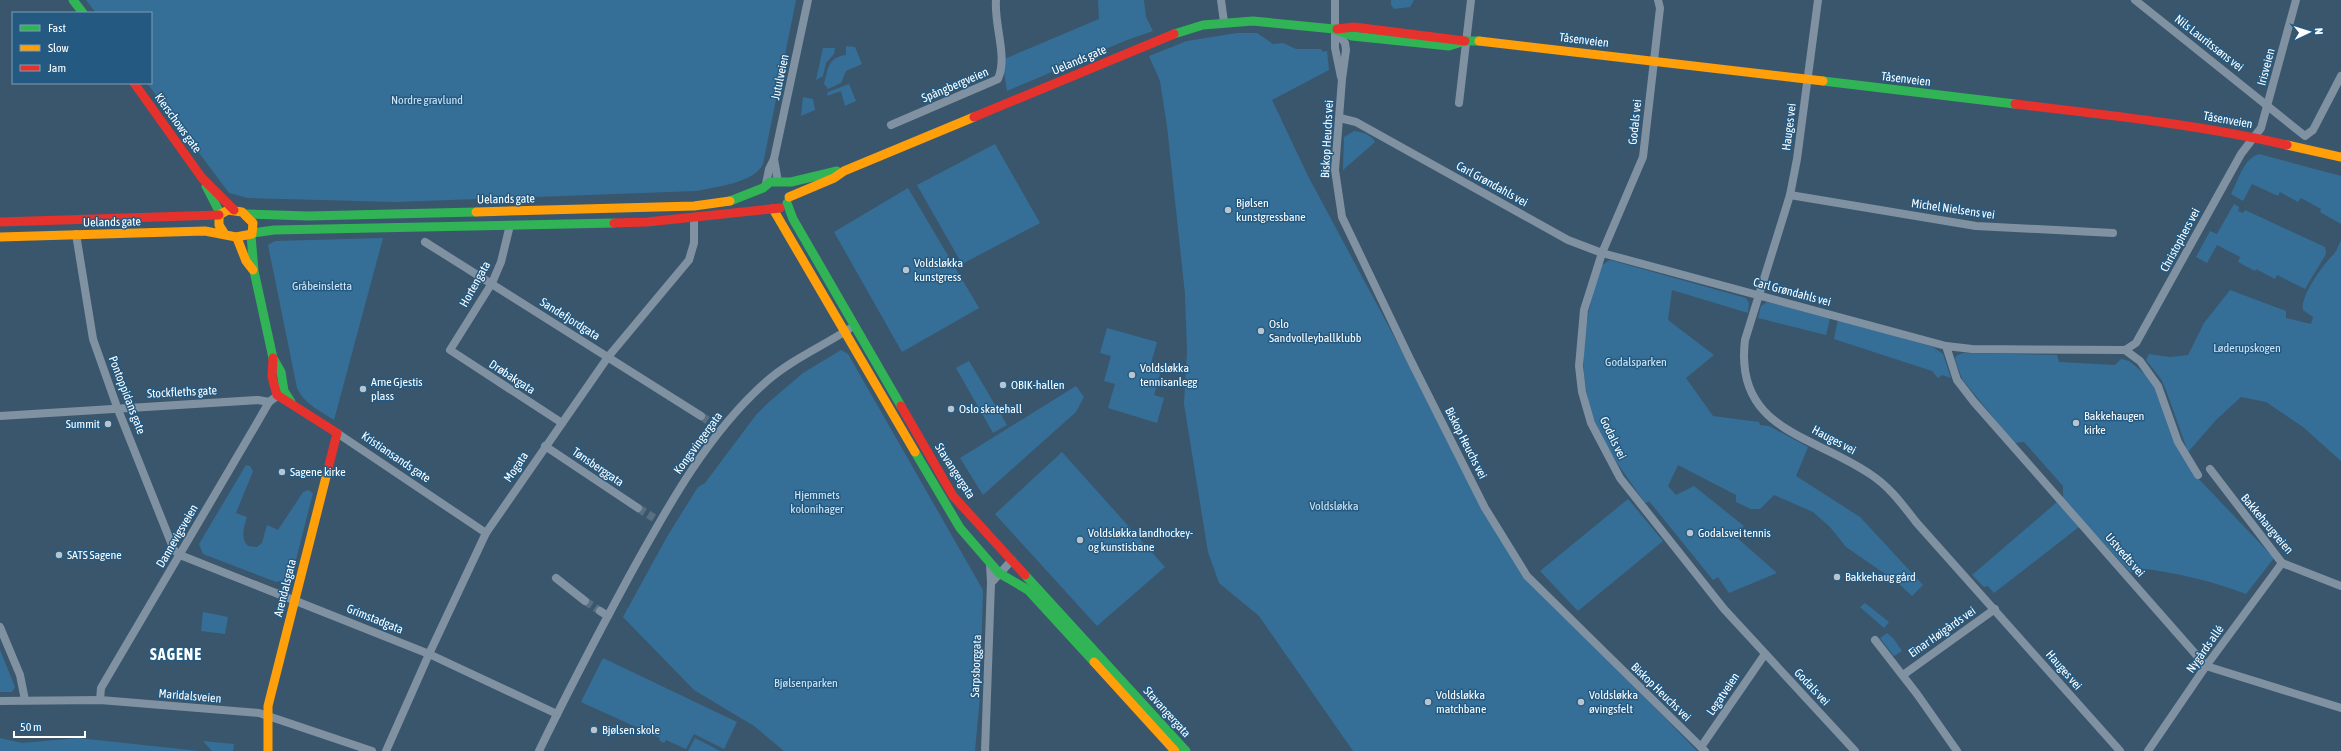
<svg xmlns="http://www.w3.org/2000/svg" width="2341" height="751" font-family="'Asap Condensed',sans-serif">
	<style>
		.green { fill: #356f97 }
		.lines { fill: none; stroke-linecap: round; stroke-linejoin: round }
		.street-tunnel { stroke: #586f82; stroke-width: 8; stroke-dasharray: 8 4; stroke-linecap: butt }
		.street { stroke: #8092a2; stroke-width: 8 }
		.fast { stroke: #30b455; stroke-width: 9 }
		.slow { stroke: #ff9f0a; stroke-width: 9 }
		.jam { stroke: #e5322d; stroke-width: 9 }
		.poi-dot { fill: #bac4cc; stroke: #245a82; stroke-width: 1.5 }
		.labels { text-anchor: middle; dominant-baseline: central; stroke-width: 3; stroke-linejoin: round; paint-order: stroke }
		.street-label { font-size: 12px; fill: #fff; stroke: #245a82 }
		.park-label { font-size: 12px; fill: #cfe6f6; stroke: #245a82 }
		.poi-label { font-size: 12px; fill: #fff; stroke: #245a82; text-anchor: start }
		.district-label { font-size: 16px; font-weight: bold; letter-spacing: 1px; fill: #fff; stroke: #245a82 }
	</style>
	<rect width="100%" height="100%" fill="#3a566c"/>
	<g class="green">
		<path d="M86,0H796L763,164C754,183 715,187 696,191L396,202L248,198L229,193L147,83H151V13H96Z"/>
		<path d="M1098,0H1144L1146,17L1153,31L1127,40L1007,91L1002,60L1099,19Z"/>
		<path d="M1391,0H1414L1410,7L1394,9L1391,5Z"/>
		<path d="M1237,33H1257L1273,44L1283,43L1296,49H1321L1323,52L1327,51L1329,70L1272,100L1308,176L1479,495L1528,576L1697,751H1353L1259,616L1219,583L1208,552L1184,404L1187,352L1185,294L1167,126L1160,81L1149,56L1187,41Z"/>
		<path d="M846,46L855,47L862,64L846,71L841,83L828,89L824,84C828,69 828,57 846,55Z"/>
		<path d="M823,48H835L834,54L826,63L823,76L816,80Z"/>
		<path d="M849,84L856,101L845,106L841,91L827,96L828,92Z"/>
		<path d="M803,97L813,99L815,110L801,116Z"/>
		<path d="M1354,131C1362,132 1372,135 1375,142L1343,170L1344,137Z"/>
		<path d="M995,144L1040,223L962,264L917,185Z"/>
		<path d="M2259,154L2341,176V224L2320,212L2321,209L2301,198L2298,202L2280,192L2278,196L2252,184L2243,201L2231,194C2238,181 2243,159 2259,154Z"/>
		<path d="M908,188L979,308L902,352L834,232Z"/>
		<path d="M2234,204L2239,207L2238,211L2243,213L2245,210L2325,247L2326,254L2305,289L2277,275L2275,279L2256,269L2255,271L2238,262L2240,257L2217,245L2207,263L2196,257L2210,231L2217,234Z"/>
		<path d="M383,238L334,420C321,411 304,404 297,388L268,245L275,241Z"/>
		<path d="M2341,240V461L2303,427L2266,402L2241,397L2217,419L2188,452L2166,390L2161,379L2146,360L2149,354L2170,357L2188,355L2204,323L2230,290L2286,311V318L2311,324L2313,317L2303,310C2300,296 2323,265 2332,256C2336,253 2339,244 2341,240Z"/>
		<path d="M1610,260L1746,298L1749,303L1748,313L1672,290L1668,320L1714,355L1686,378L1713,416L1759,422L1760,425L1769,426L1808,447L1796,476L1860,517L1923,585L1912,596L1897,582L1846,547L1830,527L1813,512L1774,495L1760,509H1751L1736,502V495L1678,465L1668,486L1676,495L1694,486L1744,526L1735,536L1777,573L1729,593L1718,577L1713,580L1649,501L1645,503C1628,478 1609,454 1597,426C1574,375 1584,315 1602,265Z"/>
		<path d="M1767,302L1830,318L1826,335L1758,318L1761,306Z"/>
		<path d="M1838,319L1933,347L1943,354L1951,378L1942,375L1938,378L1932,371L1834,339Z"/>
		<path d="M1107,328L1157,342L1150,367L1161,370L1154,395L1164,398L1157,423L1108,408L1115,384L1104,381L1111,356L1100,353Z"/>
		<path d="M841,350L848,354L983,590L980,696L975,751H784L754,726L694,690L623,617L668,535L698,487L705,483L756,415L769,402L803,373Z"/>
		<path d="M1963,353L2052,355H2057L2059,362L2115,365L2121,359L2129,361L2146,375L2159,392L2194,474L2274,558L2246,594C2211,581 2175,572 2137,568L2131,573L2063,499V486L2024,442L2014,443L1962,379L1955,359L1956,356Z"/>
		<path d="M969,361L1007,425L993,433L956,368Z"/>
		<path d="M1076,386L1084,397L1076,412L983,495L960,458Z"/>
		<path d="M1062,452L1165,567L1097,626L995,514Z"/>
		<path d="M246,465L250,466L253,471L236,513L247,517C244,526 240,539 248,546L257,547L262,543L267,525L278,530L303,492L308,490L313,493L292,575L285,580L276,582L203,554L199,544Z"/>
		<path d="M1628,499L1663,541L1578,611L1540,571Z"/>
		<path d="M2057,502L2079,527L1994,593L1988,586L1984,587L1972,575Z"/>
		<path d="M1865,603L1889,622L1884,628L1860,607Z"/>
		<path d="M203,612L228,617L225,634L201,631Z"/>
		<path d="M1887,633L1893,638L1902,651L1894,656L1880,638Z"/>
		<path d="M0,650L15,687L12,692H0Z"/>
		<path d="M603,658L737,722L724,749L694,734L686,749L666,740L664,743L659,740L660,738L581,702Z"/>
		<path d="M0,738L22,743L78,738L199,751H0Z"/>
		<path d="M695,738L720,751H688Z"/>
		<path d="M203,741L234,744L233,751H212Z"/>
	</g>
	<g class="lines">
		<g class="street-tunnel">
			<path d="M701,416L716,426"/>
			<path d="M638,508L654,518"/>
			<path d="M585,601L600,611"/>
		</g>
		<g class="street">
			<path d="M1221,0L1224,22"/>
			<path d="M1335,0V48L1341,77"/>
			<path d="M1658,0L1660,8L1643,157L1602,253L1584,310L1579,366L1582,392L1591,423L1620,478L1724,609L1855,751"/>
			<path d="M1818,0L1797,159L1790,195L1745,340C1734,430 1813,435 1870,474C1890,487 1902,504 1916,522L2120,751"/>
			<path d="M2135,0L2305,136L2313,130L2341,76"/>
			<path d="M1335,30L1345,43L1346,50L1342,79L1335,170L1342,217L1410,359L1485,508L1527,576L1705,751"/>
			<path d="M1459,103L1471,0"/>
			<path d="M1340,118L1356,122L1568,240L1602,253L1946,346L1972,349L2125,350L2140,361L2158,386L2178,442L2198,475"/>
			<path d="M891,125L998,79C1008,56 994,26 996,0"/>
			<path d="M774,159L778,182"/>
			<path d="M766,184L769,169L774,159L808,0"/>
			<path d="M1790,195L1976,226L2113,233"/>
			<path d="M510,225L501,262L492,283L450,350L562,423"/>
			<path d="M76,234L93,339L117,407L174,550L180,555L429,654L557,714"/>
			<path d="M425,242L701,416"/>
			<path d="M1946,346L1957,380L1974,402L2206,666L2341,708"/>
			<path d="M2125,350L2136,343L2241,154L2261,128L2296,0"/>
			<path d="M0,416L258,400L269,402"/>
			<path d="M337,433L486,533"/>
			<path d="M545,446L638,508"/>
			<path d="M2210,469L2282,563L2341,586"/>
			<path d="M990,563L991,583L1012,560"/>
			<path d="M556,578L585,601"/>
			<path d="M600,611L608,616"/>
			<path d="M0,627L20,675L25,700"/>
			<path d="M1875,640L1917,694L1957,751"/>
			<path d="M1903,675L1995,609"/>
			<path d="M100,700L101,688L257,423L269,402L281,393"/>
			<path d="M0,701L100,700L259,713L372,751"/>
			<path d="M1701,747L1765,654"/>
			<path d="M386,751L429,654L486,533L608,357L689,260L694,243V219"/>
			<path d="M539,751C568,691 599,632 631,573C668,506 708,433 767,381C791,360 821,347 849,329"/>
			<path d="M985,751L991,583"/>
			<path d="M2148,751L2206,666L2282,563"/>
		</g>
		<g class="fast">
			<path d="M73,0L83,13"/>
			<path d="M1174,34L1203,25L1253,21L1334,29L1352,36L1449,46L1465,41H1479"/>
			<path d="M1823,81L2015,104"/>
			<path d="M206,186L220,213"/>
			<path d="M730,201L763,188L770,182H791L837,171"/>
			<path d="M787,203L793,219L901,406"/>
			<path d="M246,214L308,216L476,212"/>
			<path d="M253,233L274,230L614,223"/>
			<path d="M251,235L254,271L273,358L281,372L284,391L291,402"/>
			<path d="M915,452L960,528L999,573L1028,590L1094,662"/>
			<path d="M1025,575L1186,751"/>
		</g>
		<g class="slow">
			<path d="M1479,41L1823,81"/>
			<path d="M2287,145L2341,157"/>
			<path d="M789,197L834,178L844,171L974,117"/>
			<path d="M773,209L915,452"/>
			<path d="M476,212L694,206L730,201"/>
			<path d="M0,237L205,231L236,237L252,234L253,223L242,212L228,210L219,215V225L224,233"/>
			<path d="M237,238L246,261L253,270"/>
			<path d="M1094,662L1175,751"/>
			<path d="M268,751V706L327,473"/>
		</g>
		<g class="jam">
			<path d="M1337,29L1354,27L1465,41"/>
			<path d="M134,83L202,178L234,210"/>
			<path d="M2015,104C2106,115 2197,124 2287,145"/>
			<path d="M974,117L1174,34"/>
			<path d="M0,222L219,215"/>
			<path d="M614,223L647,222L780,208"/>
			<path d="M273,358L272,377L277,395L337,433L327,473"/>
			<path d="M901,406L953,496L1025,575"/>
		</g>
	</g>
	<g class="poi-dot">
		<circle cx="1228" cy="210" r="4"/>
		<circle cx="906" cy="270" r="4"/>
		<circle cx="1261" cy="331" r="4"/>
		<circle cx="1132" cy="375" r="4"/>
		<circle cx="1003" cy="385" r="4"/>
		<circle cx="363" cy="389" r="4"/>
		<circle cx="951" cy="409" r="4"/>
		<circle cx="2076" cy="423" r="4"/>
		<circle cx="108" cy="424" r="4"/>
		<circle cx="282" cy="472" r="4"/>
		<circle cx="1690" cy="533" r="4"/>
		<circle cx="1080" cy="540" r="4"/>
		<circle cx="59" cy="555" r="4"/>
		<circle cx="1837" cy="577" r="4"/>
		<circle cx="1428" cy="702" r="4"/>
		<circle cx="1581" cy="702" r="4"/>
		<circle cx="594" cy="730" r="4"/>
	</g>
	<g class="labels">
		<g class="street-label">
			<text transform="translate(1584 40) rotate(7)">Tåsenveien</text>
			<text transform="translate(2209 43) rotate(38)">Nils Lauritssøns vei</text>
			<text transform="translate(1079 60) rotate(-23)">Uelands gate</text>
			<text transform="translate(2266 67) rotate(-75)">Irisveien</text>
			<text transform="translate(780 77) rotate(-78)">Jutulveien</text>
			<text transform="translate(1906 79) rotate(7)">Tåsenveien</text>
			<text transform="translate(955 85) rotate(-23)">Spångbergveien</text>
			<text transform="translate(2228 120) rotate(10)">Tåsenveien</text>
			<text transform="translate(1635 122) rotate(-84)">Godals vei</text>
			<text transform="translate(178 123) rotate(54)">Kierschows gate</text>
			<text transform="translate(1789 127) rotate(-83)">Hauges vei</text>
			<text transform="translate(1327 139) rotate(-87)">Biskop Heuchs vei</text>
			<text transform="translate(1492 184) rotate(29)">Carl Grøndahls vei</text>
			<text transform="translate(506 199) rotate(-1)">Uelands gate</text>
			<text transform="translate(1953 209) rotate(8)">Michel Nielsens vei</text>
			<text transform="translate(112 222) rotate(-1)">Uelands gate</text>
			<text transform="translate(2180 240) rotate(-62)">Christophers vei</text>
			<text transform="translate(475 284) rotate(-61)">Hortengata</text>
			<text transform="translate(1792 292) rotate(15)">Carl Grøndahls vei</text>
			<text transform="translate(570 319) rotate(32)">Sandefjordgata</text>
			<text transform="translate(512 377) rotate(33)">Drøbakgata</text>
			<text transform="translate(182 392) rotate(-3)">Stockfleths gate</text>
			<text transform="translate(127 395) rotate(69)">Pontoppidans gate</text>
			<text transform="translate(1613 438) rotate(64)">Godals vei</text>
			<text transform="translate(1834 440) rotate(28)">Hauges vei</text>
			<text transform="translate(698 443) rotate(-54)">Kongsvingergata</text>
			<text transform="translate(1466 443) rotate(63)">Biskop Heuchs vei</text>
			<text transform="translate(396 457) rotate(34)">Kristiansands gate</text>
			<text transform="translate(516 467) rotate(-56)">Mogata</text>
			<text transform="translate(598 467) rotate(34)">Tønsberggata</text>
			<text transform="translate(955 471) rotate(57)">Stavangergata</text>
			<text transform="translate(2267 524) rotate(50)">Bakkehaugveien</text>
			<text transform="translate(177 536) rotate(-60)">Dannevigsveien</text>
			<text transform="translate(2125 555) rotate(49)">Ustvedts vei</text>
			<text transform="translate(285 588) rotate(-76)">Arendalsgata</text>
			<text transform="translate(375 619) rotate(22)">Grimstadgata</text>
			<text transform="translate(1942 632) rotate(-35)">Einar Høigårds vei</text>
			<text transform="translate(2205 649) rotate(-55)">Nygårds allé</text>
			<text transform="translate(976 666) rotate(-88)">Sarpsborggata</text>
			<text transform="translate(2064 670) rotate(49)">Hauges vei</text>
			<text transform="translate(1812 687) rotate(47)">Godals vei</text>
			<text transform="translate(1661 692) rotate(44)">Biskop Heuchs vei</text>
			<text transform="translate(1723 694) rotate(-56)">Legatveien</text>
			<text transform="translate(190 696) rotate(5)">Maridalsveien</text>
			<text transform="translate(1167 712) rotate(48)">Stavangergata</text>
		</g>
		<g class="park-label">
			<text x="427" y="100">Nordre gravlund</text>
			<text x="322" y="286">Gråbeinsletta</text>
			<text x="2247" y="348">Løderupskogen</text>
			<text x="1636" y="362">Godalsparken</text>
			<text x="817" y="495">Hjemmets<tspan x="817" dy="14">kolonihager</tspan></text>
			<text x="1334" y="506">Voldsløkka</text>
			<text x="806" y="683">Bjølsenparken</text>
		</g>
		<g class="poi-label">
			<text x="1236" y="203">Bjølsen<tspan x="1236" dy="14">kunstgressbane</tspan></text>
			<text x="914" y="263">Voldsløkka<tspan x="914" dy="14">kunstgress</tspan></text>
			<text x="1269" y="324">Oslo<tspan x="1269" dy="14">Sandvolleyballklubb</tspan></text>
			<text x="1140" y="368">Voldsløkka<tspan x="1140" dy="14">tennisanlegg</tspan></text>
			<text x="371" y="382">Arne Gjestis<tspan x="371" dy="14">plass</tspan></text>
			<text x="1011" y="385">OBIK-hallen</text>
			<text x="959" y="409">Oslo skatehall</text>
			<text x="2084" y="416">Bakkehaugen<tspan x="2084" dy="14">kirke</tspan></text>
			<text x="100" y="424" text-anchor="end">Summit</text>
			<text x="290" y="472">Sagene kirke</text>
			<text x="1088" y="533">Voldsløkka landhockey-<tspan x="1088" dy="14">og kunstisbane</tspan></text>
			<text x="1698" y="533">Godalsvei tennis</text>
			<text x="67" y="555">SATS Sagene</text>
			<text x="1845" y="577">Bakkehaug gård</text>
			<text x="1436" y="695">Voldsløkka<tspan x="1436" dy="14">matchbane</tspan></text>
			<text x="1589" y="695">Voldsløkka<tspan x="1589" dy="14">øvingsfelt</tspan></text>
			<text x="602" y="730">Bjølsen skole</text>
		</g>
		<g class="district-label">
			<text x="176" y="654">SAGENE</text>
		</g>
	</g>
	<rect x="12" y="12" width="140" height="72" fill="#245a82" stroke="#7c9cb4"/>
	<rect x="20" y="25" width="20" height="6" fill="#30b455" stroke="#7c9cb4"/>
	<text x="48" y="32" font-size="12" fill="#ffffff">Fast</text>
	<rect x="20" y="45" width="20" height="6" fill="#ff9f0a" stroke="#7c9cb4"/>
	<text x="48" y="52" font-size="12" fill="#ffffff">Slow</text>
	<rect x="20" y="65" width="20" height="6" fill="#e5322d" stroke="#7c9cb4"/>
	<text x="48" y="72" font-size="12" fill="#ffffff">Jam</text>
	<g transform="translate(2309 32) rotate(86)" stroke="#245a82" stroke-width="3" paint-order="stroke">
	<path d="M0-3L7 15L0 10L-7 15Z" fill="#ffffff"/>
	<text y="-6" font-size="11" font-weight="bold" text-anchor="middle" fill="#ffffff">N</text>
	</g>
	<path d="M14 731v6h71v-6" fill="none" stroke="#ffffff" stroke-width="2"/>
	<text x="20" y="731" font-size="12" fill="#ffffff" stroke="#245a82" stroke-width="3" paint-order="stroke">50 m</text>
</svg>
